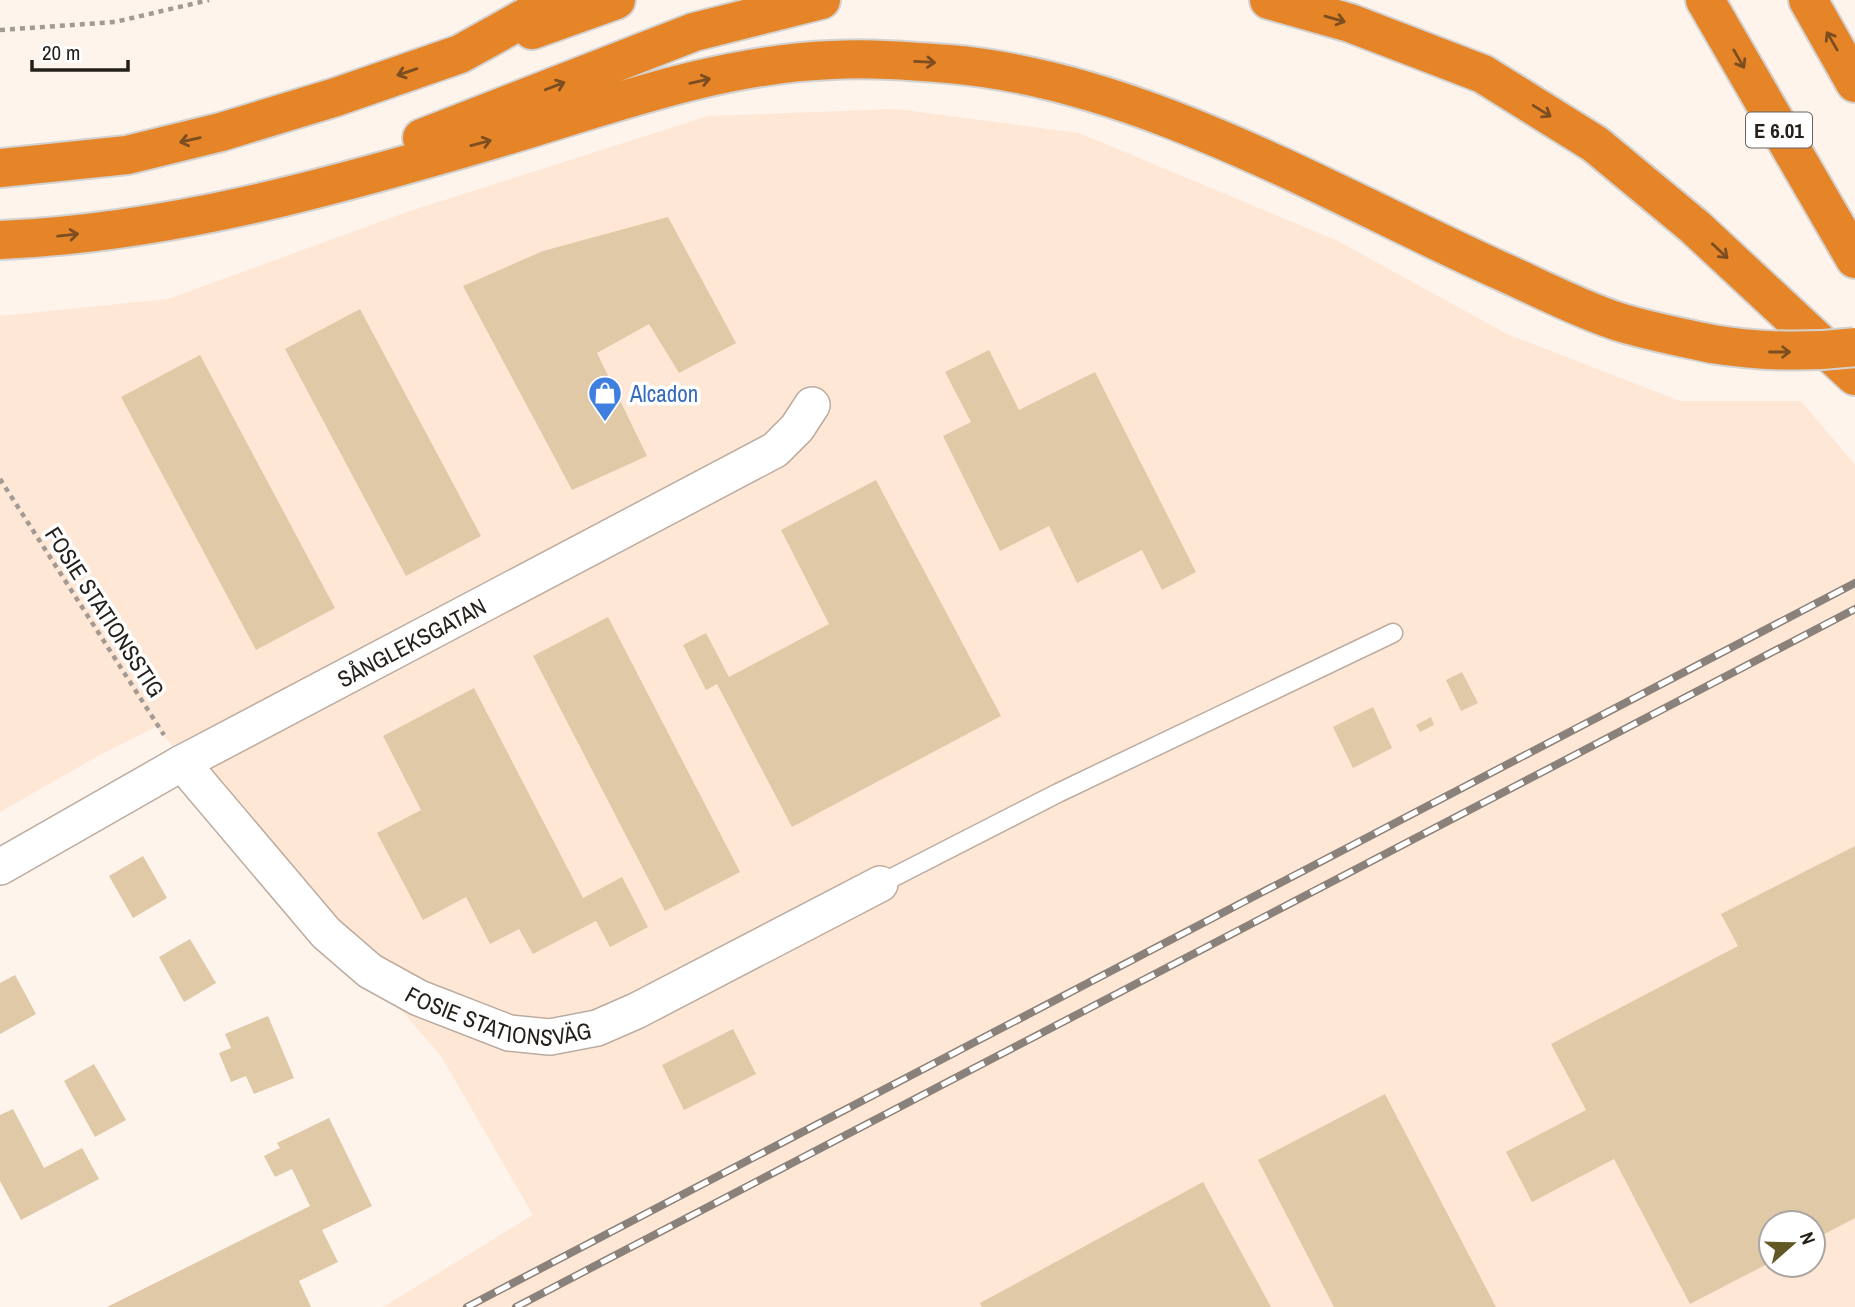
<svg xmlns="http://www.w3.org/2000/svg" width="1855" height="1307" font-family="'Archivo Narrow',sans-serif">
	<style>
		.built { fill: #ffe7d5; fill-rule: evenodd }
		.building { fill: #dfc9a6 }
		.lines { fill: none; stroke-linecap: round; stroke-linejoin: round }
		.lane-casing { stroke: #bcaca0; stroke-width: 21 }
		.street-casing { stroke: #bcaca0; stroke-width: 38 }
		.highway-casing { stroke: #d3d2d1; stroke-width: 42 }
		.path { stroke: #a29a93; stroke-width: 4.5; stroke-dasharray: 5 5; stroke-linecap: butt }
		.lane { stroke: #fff; stroke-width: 18 }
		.street { stroke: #fff; stroke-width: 35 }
		.highway { stroke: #e58528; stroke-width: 38 }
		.rail-casing { stroke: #89817a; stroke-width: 8 }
		.rail { stroke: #fff; stroke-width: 5; stroke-dasharray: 16; stroke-linecap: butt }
		.highway-bridge-casing { stroke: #d3d2d1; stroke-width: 42; stroke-linecap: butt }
		.highway-bridge { stroke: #e58528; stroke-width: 38 }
		.oneway { stroke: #7b4d20 }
		.labels { text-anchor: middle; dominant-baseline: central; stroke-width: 7; stroke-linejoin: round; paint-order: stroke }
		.shield { fill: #fff; stroke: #66625f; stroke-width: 2 }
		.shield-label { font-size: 21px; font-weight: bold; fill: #251f1a }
		.shop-label { font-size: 23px; fill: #366cbe; stroke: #fff; text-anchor: start }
		.street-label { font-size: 23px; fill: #251f1a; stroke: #fff }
	</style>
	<rect width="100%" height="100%" fill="#fef4ec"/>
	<path class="built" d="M896,109L1079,133L1338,241L1507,334L1680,401H1801L1855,465V1307H383L533,1215L441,1056L156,727L98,756L0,812V316L168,299L407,212L708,116ZM1771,1223H1813V1265H1771Z"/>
	<g class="building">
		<path d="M668,217L736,343L679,373L649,324L597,353L647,456L572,490L463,286L543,251Z"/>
		<path d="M360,309L481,536L406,576L285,349Z"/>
		<path d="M989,350L1019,410L1095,372L1196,572L1162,590L1142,550L1077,583L1049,526L1000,551L943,436L971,422L945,372Z"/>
		<path d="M200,355L335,608L256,650L121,397Z"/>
		<path d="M876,480L1001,716L792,827L717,684L706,690L683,645L706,633L729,677L829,624L781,530Z"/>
		<path d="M608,617L740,872L665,911L533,656Z"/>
		<path d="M1462,672L1478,703L1461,711L1446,680Z"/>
		<path d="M474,688L583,898L622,877L648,927L610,947L596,921L533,954L519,929L490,944L466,897L423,920L377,833L421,810L383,736Z"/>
		<path d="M1373,707L1392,748L1353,768L1333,727Z"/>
		<path d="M1431,717L1434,725L1420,732L1416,725Z"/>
		<path d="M1855,846V1218L1813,1240V1223H1771V1262L1690,1304L1614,1159L1532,1202L1506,1152L1586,1110L1551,1044L1738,946L1721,914Z"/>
		<path d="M143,856L167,898L133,918L109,876Z"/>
		<path d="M190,939L216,983L184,1002L159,957Z"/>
		<path d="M15,975L36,1014L0,1034V983Z"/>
		<path d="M268,1016L294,1078L254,1094L246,1076L231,1082L219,1053L231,1048L225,1034Z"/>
		<path d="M733,1029L756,1074L684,1110L662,1065Z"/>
		<path d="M94,1064L126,1120L95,1137L64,1081Z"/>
		<path d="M1385,1094L1496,1307H1334L1258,1160Z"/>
		<path d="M13,1109L44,1168L82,1148L99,1179L21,1220L0,1181V1115Z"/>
		<path d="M329,1118L372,1206L322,1230L338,1262L299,1281L311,1307H107L310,1206L292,1169L275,1177L264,1156L280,1148L277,1143Z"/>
		<path d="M1203,1182L1271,1307H982L980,1303Z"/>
	</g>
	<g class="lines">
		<g class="lane-casing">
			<path id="lane" d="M880,884L1058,793L1393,633"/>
		</g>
		<g class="street-casing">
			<g id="street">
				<path id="s1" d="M182,763L326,933L370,971L419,998L509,1033L550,1037L597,1028L636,1011L880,884"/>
				<path id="s2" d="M0,867L182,763L775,450L797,428L812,405"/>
			</g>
		</g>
		<g class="highway-casing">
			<g id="highway">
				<path d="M1269,0L1350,23L1483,74L1595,144L1695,227L1855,376"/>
				<path d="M1705,0L1855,259"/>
				<path d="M1808,0L1855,83"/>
				<path d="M532,30L616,0"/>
				<path d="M422,138L694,32L821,0"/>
				<path d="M0,168L127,155L221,132L336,97L460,54L557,0"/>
				<path d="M0,240C168,233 332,187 492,140C602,108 716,64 832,60C870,58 910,61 949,64C1140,80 1328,193 1501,271C1539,288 1577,308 1616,321C1647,331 1680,337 1712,344"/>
			</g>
		</g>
		<g class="path">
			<path d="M0,30L115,22L209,0"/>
			<path d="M0,479L164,735"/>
		</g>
		<use href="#lane" class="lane"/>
		<use href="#street" class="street"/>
		<use href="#highway" class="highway"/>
		<g class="rail-casing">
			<g id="rail">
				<path d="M467,1307L1855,583"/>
				<path d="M516,1307L1855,609"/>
			</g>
		</g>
		<use href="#rail" class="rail"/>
		<g class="highway-bridge-casing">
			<path id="highway-bridge" d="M1712,344C1762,352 1805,353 1855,347"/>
		</g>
		<use href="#highway-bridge" class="highway-bridge"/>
	</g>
	<defs><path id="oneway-shaft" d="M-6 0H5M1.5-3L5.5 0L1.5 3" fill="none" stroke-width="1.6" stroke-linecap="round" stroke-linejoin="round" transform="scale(1.75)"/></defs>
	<g class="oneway">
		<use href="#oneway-shaft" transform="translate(1335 19) rotate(16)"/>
		<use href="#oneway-shaft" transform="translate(1832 41) rotate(-120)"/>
		<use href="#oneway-shaft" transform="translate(1739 59) rotate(60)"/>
		<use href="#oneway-shaft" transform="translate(925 62) rotate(3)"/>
		<use href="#oneway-shaft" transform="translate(407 72) rotate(161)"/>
		<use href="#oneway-shaft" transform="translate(700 81) rotate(-13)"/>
		<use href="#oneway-shaft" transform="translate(555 86) rotate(-21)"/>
		<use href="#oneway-shaft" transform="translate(1542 111) rotate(32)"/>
		<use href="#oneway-shaft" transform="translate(190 140) rotate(167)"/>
		<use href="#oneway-shaft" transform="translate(481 143) rotate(-15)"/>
		<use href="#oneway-shaft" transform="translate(68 235) rotate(-6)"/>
		<use href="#oneway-shaft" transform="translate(1720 251) rotate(43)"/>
		<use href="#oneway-shaft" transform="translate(1780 352)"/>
	</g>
	<defs>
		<g id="shop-pin" transform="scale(1.75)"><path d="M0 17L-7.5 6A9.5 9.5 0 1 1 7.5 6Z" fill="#3f7fe0" stroke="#fff"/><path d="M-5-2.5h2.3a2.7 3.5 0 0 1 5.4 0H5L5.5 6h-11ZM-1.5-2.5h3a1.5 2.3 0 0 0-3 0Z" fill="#fff"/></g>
	</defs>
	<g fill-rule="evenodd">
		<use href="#shop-pin" x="605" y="393"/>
	</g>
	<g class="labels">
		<rect class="shield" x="1746" y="112.5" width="66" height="35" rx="5"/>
		<g class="shield-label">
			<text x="1779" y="130">E 6.01</text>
		</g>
		<g class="shop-label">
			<text x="630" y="393">Alcadon</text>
		</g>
		<g class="street-label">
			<text transform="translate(105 612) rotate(57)">FOSIE STATIONSSTIG</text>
			<text stroke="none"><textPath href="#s2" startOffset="469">SÅNGLEKSGATAN</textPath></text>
			<text stroke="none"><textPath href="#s1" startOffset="420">FOSIE STATIONSVÄG</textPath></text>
		</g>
	</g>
	<g transform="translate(1792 1244) rotate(70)"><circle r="33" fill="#ffffff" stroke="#a8a5a3" stroke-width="2"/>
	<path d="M0-5L12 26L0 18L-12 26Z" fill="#615825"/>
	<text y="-10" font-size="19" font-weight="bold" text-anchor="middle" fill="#251f1a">N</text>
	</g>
	<path d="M32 60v10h96v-10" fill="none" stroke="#251f1a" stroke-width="3.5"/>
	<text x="42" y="60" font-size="21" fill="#251f1a" stroke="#ffffff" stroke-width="5" paint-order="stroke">20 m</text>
</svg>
